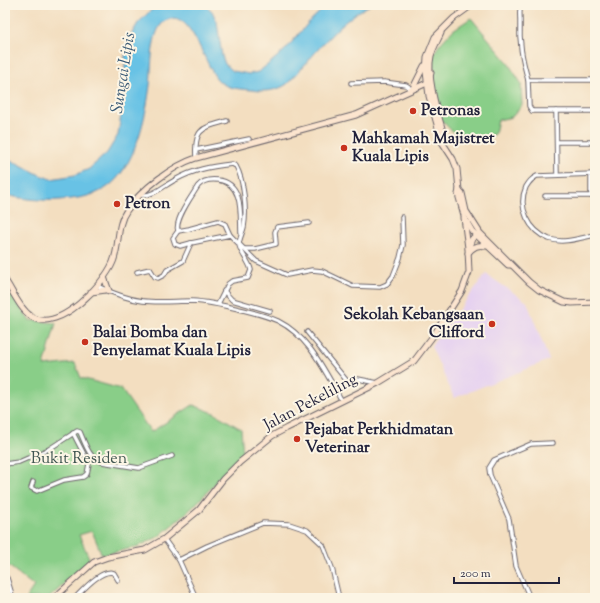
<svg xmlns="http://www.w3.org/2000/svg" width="600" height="603" font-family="'Sorts Mill Goudy',serif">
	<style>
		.built { fill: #e6d2f0 }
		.green { fill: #89ce88; stroke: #567862 }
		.water { fill: #68c2e5; stroke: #457290 }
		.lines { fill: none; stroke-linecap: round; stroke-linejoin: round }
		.street-casing { stroke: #6b646a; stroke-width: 5.5 }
		.secondary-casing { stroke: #6b646a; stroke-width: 7 }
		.street { stroke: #fff; stroke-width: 3.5 }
		.secondary { stroke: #fce5cf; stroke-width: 5 }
		.poi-dot { fill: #c8321e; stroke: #fcf5e5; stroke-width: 1.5 }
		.labels { text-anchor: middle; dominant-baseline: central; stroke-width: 4; stroke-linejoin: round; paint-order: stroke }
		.poi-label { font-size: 16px; font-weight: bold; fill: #22223b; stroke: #fcf5e5; text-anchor: start }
		.street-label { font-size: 16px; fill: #22223b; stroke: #fcf5e5 }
		.park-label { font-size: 16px; fill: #415652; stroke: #fcf5e5 }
		.water-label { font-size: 17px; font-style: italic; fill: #3a5a76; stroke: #fcf5e5 }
	</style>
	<rect width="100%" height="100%" fill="#fcf5e5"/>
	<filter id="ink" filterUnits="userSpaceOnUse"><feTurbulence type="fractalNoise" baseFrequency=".025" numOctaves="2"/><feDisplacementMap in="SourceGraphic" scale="8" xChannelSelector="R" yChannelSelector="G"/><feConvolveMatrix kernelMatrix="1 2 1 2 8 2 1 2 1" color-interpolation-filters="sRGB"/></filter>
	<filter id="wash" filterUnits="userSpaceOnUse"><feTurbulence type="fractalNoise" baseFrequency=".012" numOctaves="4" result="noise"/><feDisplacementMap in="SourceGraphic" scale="16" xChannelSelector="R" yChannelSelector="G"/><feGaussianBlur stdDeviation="0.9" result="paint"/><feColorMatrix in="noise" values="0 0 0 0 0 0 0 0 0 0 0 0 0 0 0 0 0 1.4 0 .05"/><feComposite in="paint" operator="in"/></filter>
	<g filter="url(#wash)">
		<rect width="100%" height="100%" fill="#f3dec0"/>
		<path class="built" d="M486,274L527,302L549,360L454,398L431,346Z"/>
		<g class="green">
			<path d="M471,18L506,60L521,83L522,105L512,117L498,120L495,133L482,142L459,138L441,120L432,80V56L440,44L453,30Z"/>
			<path d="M5,283L29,320L56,323L44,366L75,363L81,378L121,389L151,432L193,405L214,413L241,429L243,454L192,508L158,537L137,547L102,555L92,531L79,535L90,560L49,598H26L34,586L5,563Z"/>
		</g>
		<path class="water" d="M159,5H205L212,11L217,22L222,56L225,64L233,71L249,74L258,72L270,63L286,49L310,21L327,5H370C335,23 314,57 287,84C277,91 264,92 252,90C241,89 229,89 220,82C205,70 191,4 165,21C150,31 152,69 150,85C146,117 135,169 106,188C92,197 75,199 59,200C41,201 23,199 5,195V160L17,163L40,175L51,179L75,175L89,169L107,153L118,135L125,87V56L131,35L138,23L149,12Z"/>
	</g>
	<g filter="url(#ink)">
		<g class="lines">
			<g class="street-casing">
				<g id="street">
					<path d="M521,5C519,10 520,15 520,21C519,43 522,58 528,80"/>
					<path d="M595,80H528L529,106L532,111H595"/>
					<path d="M351,83L384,82L406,85L409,87L410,90"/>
					<path d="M556,111L557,175"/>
					<path d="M557,142H595"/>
					<path d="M196,150L249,139"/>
					<path d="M196,158C194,128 202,128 227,121"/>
					<path d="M591,174V196"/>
					<path d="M595,174L537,176C531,179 529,182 526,187C517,207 529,231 549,239C564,244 580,238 595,235"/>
					<path d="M141,195C152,197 165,185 175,180C195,169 209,167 232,164L236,166C244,180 247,211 244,227C243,232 239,239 239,245C241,254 249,261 251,270L248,278L232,281L228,284L218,304"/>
					<path d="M545,196H595"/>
					<path d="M178,231L173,238L175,244L180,246L191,243"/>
					<path d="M230,235L225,224L218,221L189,229L178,231C174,220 192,196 198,186C203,180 210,179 218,180C244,183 240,214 241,233"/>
					<path d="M245,249H255L276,244L275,232L277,227L309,223"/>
					<path d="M137,272L150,269L155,277L158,278L164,275L167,270L183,261L191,243L230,235L256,261L287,275L312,270L322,271L353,286L380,287L387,284L393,276L400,258L403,245L402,217"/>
					<path d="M97,286C112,293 127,299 143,301C159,303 176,301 192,301C210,302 226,306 243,310C255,313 267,316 278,321C310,337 325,372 342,401"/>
					<path d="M224,291L232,300L270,311"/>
					<path d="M307,332L347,381L349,382L358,379L378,383"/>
					<path d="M5,464L19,462L49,449L77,431L80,432C85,443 89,459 102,462L139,468L172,456"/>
					<path d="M33,482L31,488L37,491L64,480L83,477L87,474L89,464L73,433"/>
					<path d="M164,539L179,560L196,598"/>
					<path d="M179,560L207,546L263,523L289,524L307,530L323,545L332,568L339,598"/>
					<path d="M7,578L13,598"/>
					<path d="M75,598C83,590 102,568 114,573L118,580"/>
					<path d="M530,598L516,566L509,519L490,475L489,468L494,460L531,444L553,443"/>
				</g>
			</g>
			<g class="secondary-casing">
				<g id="secondary">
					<path d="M472,5L454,18L435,37L427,57L426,72L429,96L442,142L453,159L457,169L459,190L458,194L465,219L472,231L508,265H511"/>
					<path d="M441,33C438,40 433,48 431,56C426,78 438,114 444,135"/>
					<path d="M413,88L424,66"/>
					<path d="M459,190L462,193L466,211L480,233L529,282L539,290L564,302L572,303L595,302"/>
					<path d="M464,218L468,248"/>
					<path d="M468,253C473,247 478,244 486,246"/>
					<path d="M104,277L109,291"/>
					<path d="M5,280C13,292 20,309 32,317C59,333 104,284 113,262C120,245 116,225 127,210C142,189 172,166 196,158L356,115L427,83L429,79L431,73"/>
					<path d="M91,292L106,290"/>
					<path d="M54,598L94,562L108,557L145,550L164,539L199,510L223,479L240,462L272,436L287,428L378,383L414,361L433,336L462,291L469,272L468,249L472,239L476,235"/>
				</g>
			</g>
			<use href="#street" class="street"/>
			<use href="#secondary" class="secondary"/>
		</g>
	</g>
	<g class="poi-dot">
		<circle cx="413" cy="111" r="4"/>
		<circle cx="344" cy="148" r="4"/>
		<circle cx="117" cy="204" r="4"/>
		<circle cx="492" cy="324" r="4"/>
		<circle cx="85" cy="342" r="4"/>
		<circle cx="297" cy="439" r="4"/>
	</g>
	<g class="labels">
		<g class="poi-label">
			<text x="421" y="111">Petronas</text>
			<text x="352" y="139">Mahkamah Majistret<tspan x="352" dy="18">Kuala Lipis</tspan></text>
			<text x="125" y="204">Petron</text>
			<text x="484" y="315" text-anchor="end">Sekolah Kebangsaan<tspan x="484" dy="18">Clifford</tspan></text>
			<text x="93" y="333">Balai Bomba dan<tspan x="93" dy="18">Penyelamat Kuala Lipis</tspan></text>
			<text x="305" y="430">Pejabat Perkhidmatan<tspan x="305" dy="18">Veterinar</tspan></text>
		</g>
		<g class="street-label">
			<text transform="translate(311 403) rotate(-28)">Jalan Pekeliling</text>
		</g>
		<g class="park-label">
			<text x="79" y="459">Bukit Residen</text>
		</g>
		<g class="water-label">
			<text transform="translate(124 73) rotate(-81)">Sungai Lipis</text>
		</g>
	</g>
	<rect width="600" height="603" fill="none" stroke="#fcf5e5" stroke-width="20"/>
	<path d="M454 577v6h105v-6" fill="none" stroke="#22223b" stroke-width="2"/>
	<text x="460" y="577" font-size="12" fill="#22223b" stroke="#fcf5e5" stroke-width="3" paint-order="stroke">200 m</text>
</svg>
